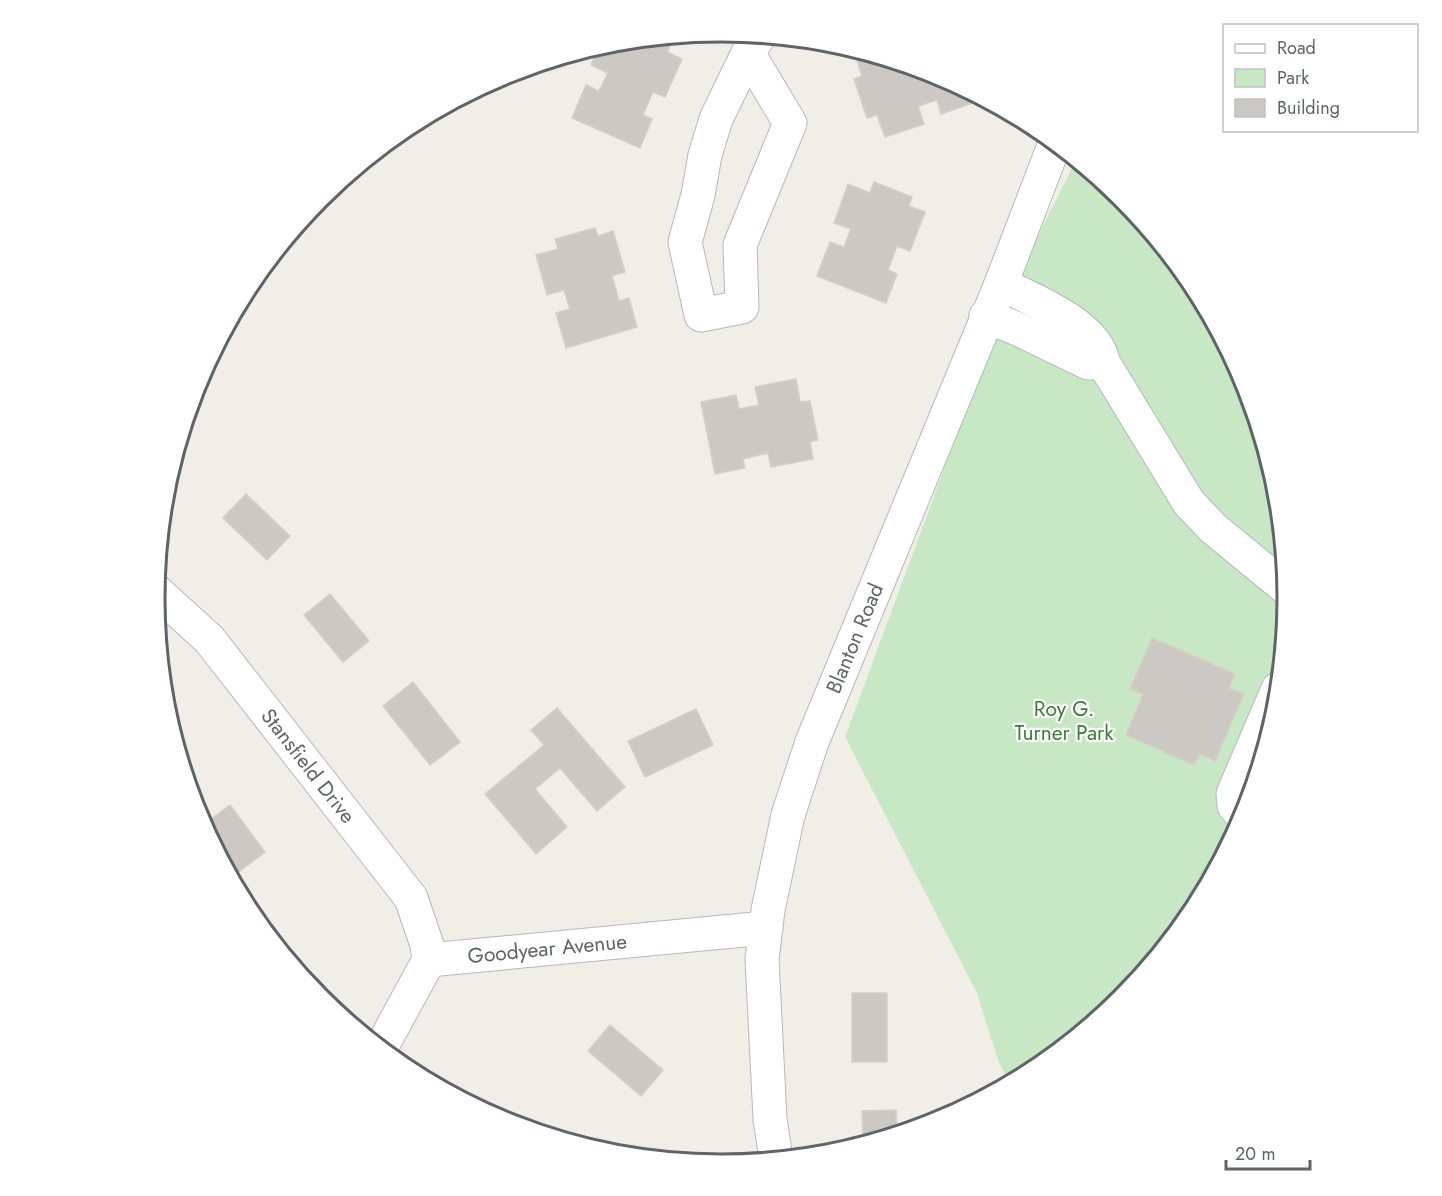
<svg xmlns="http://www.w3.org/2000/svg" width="1442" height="1196" font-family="Jost,sans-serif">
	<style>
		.green { fill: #c8e8c5 }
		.building { fill: #ccc9c5; stroke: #d6cfc6; stroke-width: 1.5 }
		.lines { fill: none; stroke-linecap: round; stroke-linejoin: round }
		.minor-casing { stroke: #b5b8bc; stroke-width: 35 }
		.minor { stroke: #fff; stroke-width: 33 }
		.labels { text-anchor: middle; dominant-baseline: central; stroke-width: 4.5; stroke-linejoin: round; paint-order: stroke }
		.street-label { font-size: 21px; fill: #5f6468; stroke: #fff }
		.park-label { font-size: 21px; fill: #378134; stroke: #fff }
		.rim { fill: none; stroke: #5f6468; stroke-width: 3 }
	</style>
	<rect width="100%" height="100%" fill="#f1eee8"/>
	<path class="green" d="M1076,160L1122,198L1192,284L1245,382L1277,488L1287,598L1277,709L1244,815L1192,913L1121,999L1035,1069L1009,1083L998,1060L977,993L845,737L953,445L1033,246Z"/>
	<g class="building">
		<path d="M657,38L671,44L667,52L682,59L665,97L653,92L643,115L652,119L640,148L572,118L586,85L599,91L608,73L591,65L599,46L611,42Z"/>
		<path d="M873,55L938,75L973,93L976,102L941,114L937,100L918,106L924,124L885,137L877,115L867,118L854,79L862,76L857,60Z"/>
		<path d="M874,182L912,197L909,206L925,212L910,251L897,246L888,270L897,274L886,303L817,276L830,242L844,247L851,229L834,223L848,184L870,193Z"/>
		<path d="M595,228L598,236L613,231L625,272L612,276L619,301L629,298L637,327L566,348L556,313L570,309L564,290L547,295L536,255L558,249L555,239Z"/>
		<path d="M796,379L800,402L810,401L818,440L810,442L813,459L771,467L768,453L743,459L745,468L715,474L701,402L736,395L739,409L759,405L755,387Z"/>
		<path d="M180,440L187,444L169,478L168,477Z"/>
		<path d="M246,494L290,536L267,560L223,518Z"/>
		<path d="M330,594L369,641L343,662L304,615Z"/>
		<path d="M1152,638L1235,674L1229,688L1244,694L1215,761L1200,754L1194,765L1126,735L1143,694L1130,689Z"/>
		<path d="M413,682L460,742L430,765L383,706Z"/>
		<path d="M557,708L625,787L597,811L560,768L535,789L567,827L536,854L485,794L544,745L531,730Z"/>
		<path d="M696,709L713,745L645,777L628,741Z"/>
		<path d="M230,805L265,852L233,876L224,864L203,825Z"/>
		<path d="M285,955L299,958L297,970Z"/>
		<path d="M302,976L312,978L311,987Z"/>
		<rect x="852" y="993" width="35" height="69"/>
		<path d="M610,1025L663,1070L641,1096L588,1051Z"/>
		<path d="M896,1110L897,1134L863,1144L862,1111Z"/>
	</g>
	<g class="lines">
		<g class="minor-casing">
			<g id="minor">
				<path d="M748,53L790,123L740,245L742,307L701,315L685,242L698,195L705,155L716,119L748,53L760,35"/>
				<path d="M986,316L1020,330L1088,363L1103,362C1098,325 1031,299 1001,284"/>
				<path d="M1103,362L1189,503L1214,529L1286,588"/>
				<path id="s1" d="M155,590L209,639L411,898L427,945L429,960"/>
				<path d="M1243,817L1234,806L1233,794L1278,689"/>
				<path id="s2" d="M381,1048L429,960L766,928"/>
				<path id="s3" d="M776,1159L770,1119L762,959L768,910L788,815L812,742L1001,284L1055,143"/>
			</g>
		</g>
		<use href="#minor" class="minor"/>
	</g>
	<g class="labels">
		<g class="street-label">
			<text stroke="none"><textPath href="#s3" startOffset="536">Blanton Road</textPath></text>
			<text stroke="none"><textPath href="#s1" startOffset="234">Stansfield Drive</textPath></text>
			<text stroke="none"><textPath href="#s2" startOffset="219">Goodyear Avenue</textPath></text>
		</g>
		<g class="park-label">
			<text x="1064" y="709">Roy G.<tspan x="1064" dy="24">Turner Park</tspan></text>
		</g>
	</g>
	<path d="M0 0H1442V1196H0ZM165 598a556 556 0 1 1 1112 0a556 556 0 1 1-1112 0Z" fill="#fff" fill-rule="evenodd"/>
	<path class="rim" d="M165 598a556 556 0 1 1 1112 0a556 556 0 1 1-1112 0Z"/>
	<rect x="1223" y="24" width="195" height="108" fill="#ffffff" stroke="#bfc1c3" stroke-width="1.5"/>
	<rect x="1235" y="44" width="30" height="9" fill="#ffffff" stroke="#bfc1c3" stroke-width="1.5"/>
	<text x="1277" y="54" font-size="18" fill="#5f6468">Road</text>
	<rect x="1235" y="69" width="30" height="18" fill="#c8e8c5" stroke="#bfc1c3" stroke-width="1.5"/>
	<text x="1277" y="84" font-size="18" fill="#5f6468">Park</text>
	<rect x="1235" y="99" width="30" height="18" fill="#ccc9c5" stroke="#bfc1c3" stroke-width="1.5"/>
	<text x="1277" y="114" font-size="18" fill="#5f6468">Building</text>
	<path d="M1226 1160v9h84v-9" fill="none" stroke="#5f6468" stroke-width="3"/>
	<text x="1235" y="1160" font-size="18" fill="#5f6468" stroke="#ffffff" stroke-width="4.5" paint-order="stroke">20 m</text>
</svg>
